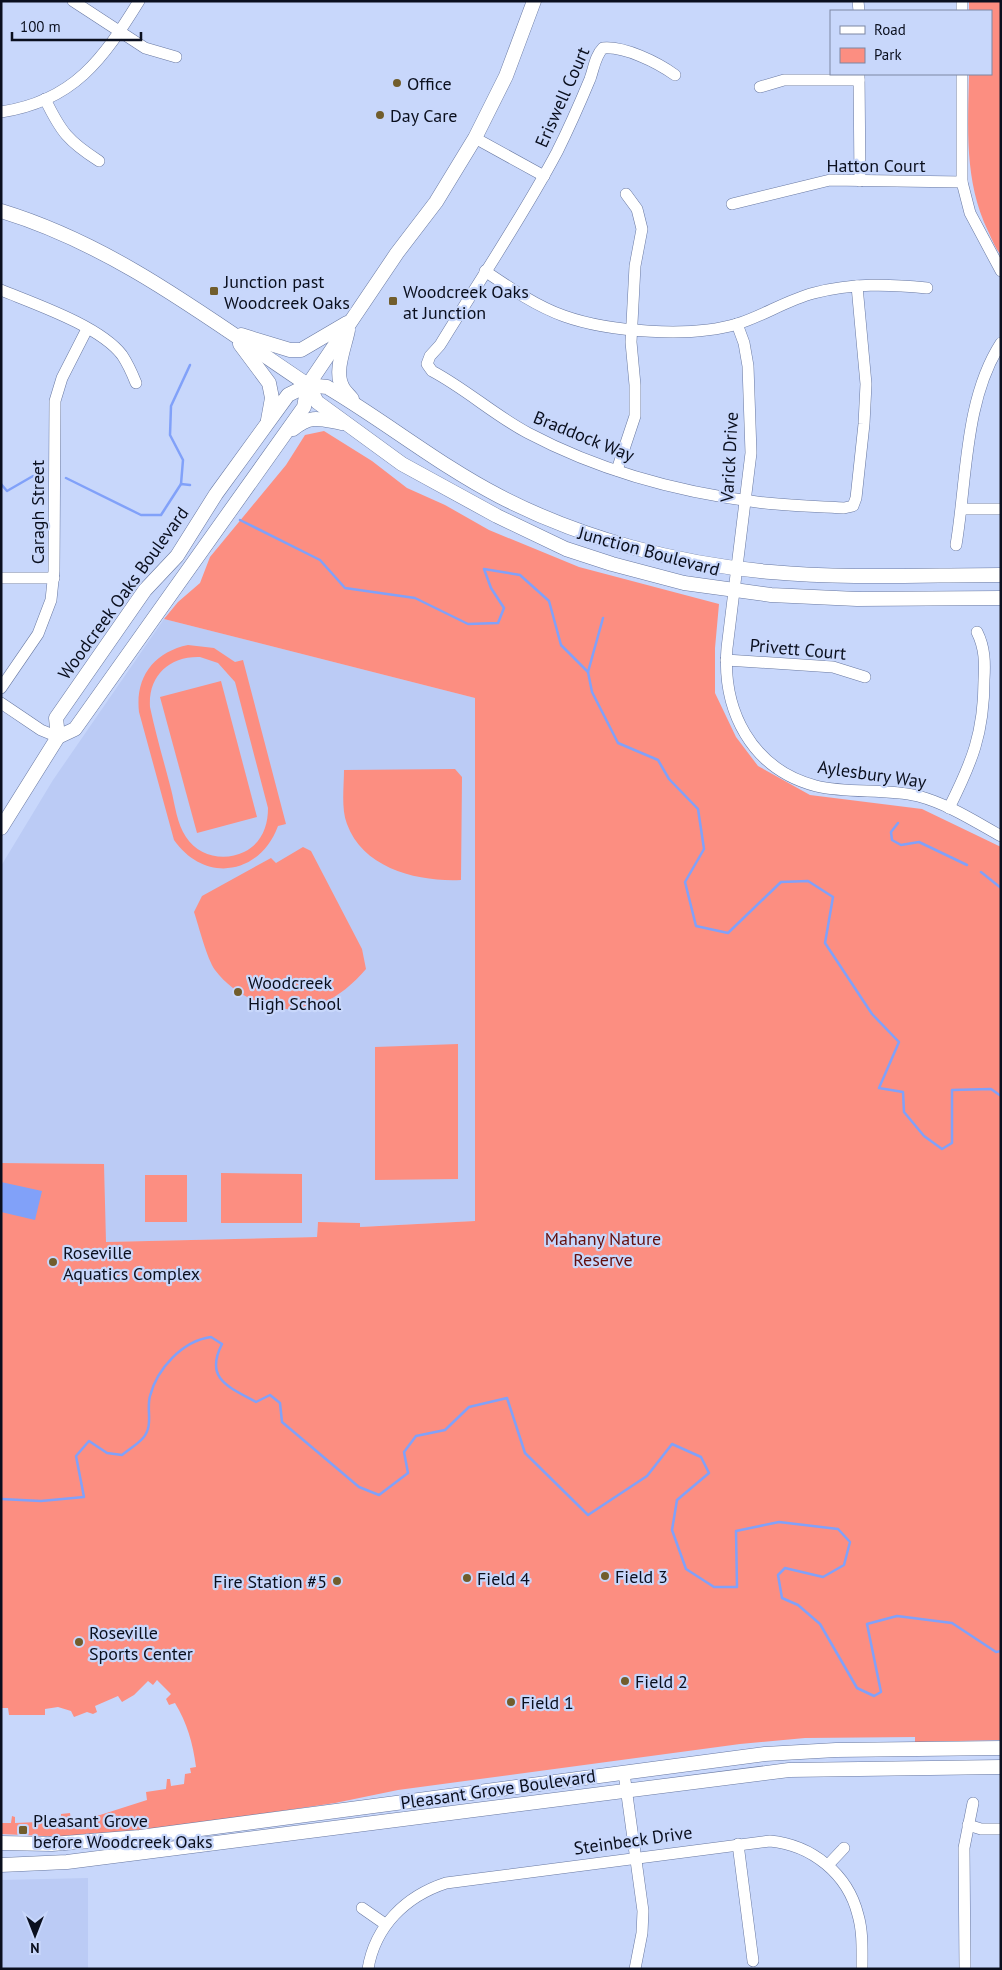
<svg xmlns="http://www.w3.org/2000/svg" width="1002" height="1970" font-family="'PT Sans',sans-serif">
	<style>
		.built { fill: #bbcbf5 }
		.green { fill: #fc8e81; fill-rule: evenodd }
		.water { fill: #81a1f9 }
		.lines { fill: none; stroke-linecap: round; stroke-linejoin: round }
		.stream { stroke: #81a1f9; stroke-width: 2.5 }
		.minor-casing { stroke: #6878a1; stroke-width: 12 }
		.major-casing { stroke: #6878a1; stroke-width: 15 }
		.minor { stroke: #fff; stroke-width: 11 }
		.major { stroke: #fff; stroke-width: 14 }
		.poi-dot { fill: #715d2c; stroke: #c8d7fb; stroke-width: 2 }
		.labels { text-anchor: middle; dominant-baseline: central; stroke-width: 4.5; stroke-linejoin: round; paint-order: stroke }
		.poi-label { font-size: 18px; fill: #0a0f1e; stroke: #c8d7fb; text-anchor: start }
		.street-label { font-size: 18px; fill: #0a0f1e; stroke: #c8d7fb }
		.park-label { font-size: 18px; fill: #630e0c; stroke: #c8d7fb }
	</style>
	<rect width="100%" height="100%" fill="#c8d7fb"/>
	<g class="built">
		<path d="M164,619L475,698V1221L359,1227L360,1223L318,1222L317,1237L105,1242L104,1164L1,1163V866L53,780Z"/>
		<path d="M88,1878V1969H1V1880Z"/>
	</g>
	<g class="green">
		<path d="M969,1H1001V255C995,248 992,239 988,231C964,181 968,128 969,74H991V11H969Z"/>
		<path d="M324,431L372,461L407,488L445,505L489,530L579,567L719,604L715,648V693L736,737L758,766L810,795L922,809L1001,847V1740L915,1742V1737L805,1738L740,1744L398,1790L335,1803L131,1833L65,1837L1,1834V1823H11L12,1816L15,1817V1823L61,1821V1814L70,1813L71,1820L100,1815L147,1800L146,1792L166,1789L167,1779H170L171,1786L184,1784L185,1774L191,1773L190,1768L196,1767C193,1743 187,1723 175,1703L169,1705L166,1699L171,1694L157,1680L153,1685L148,1681L134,1695L122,1702L118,1696L95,1706L97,1712L93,1714L87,1712L74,1717L71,1711L58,1707L45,1709V1715H9L8,1708H1V1163L104,1164L106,1242L317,1237L318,1222L360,1223V1227L475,1221V698L164,619L178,602L200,583L210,557L286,465L305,435Z"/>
		<path d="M188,645L214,648L235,662L243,660L286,824L278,826C260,875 205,884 174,840L139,712C135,677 154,652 188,645ZM200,657L218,663L235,682L268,808C268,826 262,843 244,852C224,862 198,856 186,837C177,824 175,805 171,789C164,762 156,735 150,707C148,676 169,656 200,657Z"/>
		<path d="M221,681L257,817L197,833L160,697Z"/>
		<path d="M455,769L462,777L461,880C419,882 363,869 347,824C341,809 344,786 344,770Z"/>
		<path d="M303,847L311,851L362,949L366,969C353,984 339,996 321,1004C285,1019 237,1000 215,970C207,959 199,927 194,912L202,896L271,858L276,863Z"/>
		<path d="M458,1044V1179L375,1180V1047Z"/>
		<path d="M221,1173L302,1174V1223H221Z"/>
		<rect x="145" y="1175" width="42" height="47"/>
	</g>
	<path class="water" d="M1,1182L42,1191L35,1220L1,1212Z"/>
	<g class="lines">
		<g class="stream">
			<path d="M66,478L141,515H161L181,484L190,485"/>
			<path d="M1,484L7,491L33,476"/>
			<path d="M181,484L183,460L170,435L171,406L190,365"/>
			<path d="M240,520L320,560L345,588L415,598L468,624L498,623L504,608L491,588L484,569L520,575L549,601L561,645L588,672L592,692L618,743L658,760L669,779L698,809L704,849L685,882L696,926L728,933L781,882L808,881L833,897L825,943L872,1014L899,1042L879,1088L903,1092L904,1112L924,1136L942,1149L952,1143V1090L991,1089L1001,1096"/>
			<path d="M588,672L603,618"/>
			<path d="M898,823L891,832L892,840L901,845L919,842L967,865"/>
			<path d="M981,872L1001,888"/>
			<path d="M1,1499L41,1501L84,1497L76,1456L89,1441L107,1453L122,1455C128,1450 138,1444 143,1438C154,1425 146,1410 150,1396C157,1369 182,1341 211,1337L222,1344C204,1379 229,1387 256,1402L270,1395L280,1403L282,1422L359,1487L379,1495L408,1473L404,1452L416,1436L445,1430L469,1407L507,1398L525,1453L588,1515L647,1476L672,1444L701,1457L709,1473L677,1500L672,1530L686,1569L714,1587H737L736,1531L779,1522L838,1529L850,1542L844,1565L823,1577L785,1568L778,1575L782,1598L798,1605L820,1624L857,1688L874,1696L881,1692L867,1624L897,1616L952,1623L996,1652L1001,1651"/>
		</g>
		<g class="minor-casing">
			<g id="minor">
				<path d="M73,1L145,48L176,57"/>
				<path d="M858,1L859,11"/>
				<path d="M962,1V11"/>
				<path d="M859,74L860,181"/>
				<path d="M962,74V182L970,213L1001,271"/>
				<path d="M675,75C657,62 624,46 603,48C595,56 594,68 590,79C580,103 569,128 557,152C522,218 479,281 440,345L430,356L427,364L432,371C466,389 494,415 528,433C598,470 678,492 757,502C786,506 815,506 844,508L853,506L856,498L864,424L866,384L857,286"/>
				<path d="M760,87L784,80H859"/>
				<path d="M45,99C61,132 68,141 99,161"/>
				<path d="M1,112C74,101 103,59 139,1"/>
				<path d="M475,138L544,176"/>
				<path d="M732,204L830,180L962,182"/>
				<path d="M485,271C510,288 536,306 564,316C609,332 691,338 737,324C763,316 787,300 814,293C852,283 889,284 927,288"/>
				<path d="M1,290C35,304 100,326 122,355C128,364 132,373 136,383"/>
				<path d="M737,324L744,343L748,366L751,453L727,648C722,710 751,769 816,786C849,794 885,788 918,796C948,804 974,821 1001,836"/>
				<path d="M617,470L635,416V385L631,342L635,266L642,229L637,209L626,194"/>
				<path d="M962,509H1001"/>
				<path d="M956,545C967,480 964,400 1001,343"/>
				<path d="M1,578H54"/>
				<path d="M726,660L833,667L865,677"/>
				<path d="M1,688L38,634L51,600L54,571L55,401L62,378L87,329"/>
				<path d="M1,703L41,730L58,737"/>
				<path d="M949,808C972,762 984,733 984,680C985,663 985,648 977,632"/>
				<path d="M624,1773L643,1911L642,1933L635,1969"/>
				<path d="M968,1825L981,1829H1001"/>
				<path d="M738,1844L753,1961"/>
				<path d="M828,1865L844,1848"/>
				<path d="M362,1908L385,1924"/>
				<path d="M368,1969C375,1926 406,1896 446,1883L770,1841C812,1845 848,1874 858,1915C863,1932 862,1951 862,1969"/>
				<path d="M965,1969L964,1848L973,1803"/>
			</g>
		</g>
		<g class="major-casing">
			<g id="major">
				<path d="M1,211C116,246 209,319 308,385L317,402L402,464L497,516L566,549L612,564L684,583L771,595L857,599L1001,598"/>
				<path d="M348,330C345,346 334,371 342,386C344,391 349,395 352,399"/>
				<path d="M241,335L290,350H301L347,323"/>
				<path d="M240,344L269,383L272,398L268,420"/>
				<path d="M308,385L327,387C386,422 439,465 499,496C582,539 678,564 771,572C847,579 924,575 1001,575"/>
				<path d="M293,429C312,414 320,419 342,423"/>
				<path d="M58,737L56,718L145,590L177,556L216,494L288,395L308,385"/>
				<path d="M1,828L58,737L75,729L304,407L308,385L397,253L436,202L475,138L506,76L534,1"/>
				<path d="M1,1843L52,1844L140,1837L765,1754L836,1750L1001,1748"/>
				<path d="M1,1865L67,1862L789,1770L1001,1767"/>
			</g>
		</g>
		<use href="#minor" class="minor"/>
		<use href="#major" class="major"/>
	</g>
	<g class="poi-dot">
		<circle cx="397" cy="83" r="5"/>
		<circle cx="380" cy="115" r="5"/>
		<rect x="209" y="286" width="10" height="10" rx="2.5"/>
		<rect x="388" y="296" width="10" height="10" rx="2.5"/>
		<circle cx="238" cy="992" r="5"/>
		<circle cx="53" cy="1262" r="5"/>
		<circle cx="605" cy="1576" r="5"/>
		<circle cx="467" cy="1578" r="5"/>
		<circle cx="337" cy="1581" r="5"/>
		<circle cx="79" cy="1642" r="5"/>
		<circle cx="625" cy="1681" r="5"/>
		<circle cx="511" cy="1702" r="5"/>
		<rect x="18" y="1825" width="10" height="10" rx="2.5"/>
	</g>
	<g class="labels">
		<g class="poi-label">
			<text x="407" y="83">Office</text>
			<text x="390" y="115">Day Care</text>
			<text x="224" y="281">Junction past<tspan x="224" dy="21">Woodcreek Oaks</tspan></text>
			<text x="403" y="291">Woodcreek Oaks<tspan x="403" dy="21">at Junction</tspan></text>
			<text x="248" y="982">Woodcreek<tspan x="248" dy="21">High School</tspan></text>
			<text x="63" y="1252">Roseville<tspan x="63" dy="21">Aquatics Complex</tspan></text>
			<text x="615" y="1576">Field 3</text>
			<text x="477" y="1578">Field 4</text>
			<text x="327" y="1581" text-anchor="end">Fire Station #5</text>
			<text x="89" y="1632">Roseville<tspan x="89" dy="21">Sports Center</tspan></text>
			<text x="635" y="1681">Field 2</text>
			<text x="521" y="1702">Field 1</text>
			<text x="33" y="1820">Pleasant Grove<tspan x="33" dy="21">before Woodcreek Oaks</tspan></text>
		</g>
		<g class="street-label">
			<text transform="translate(562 97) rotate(-66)">Eriswell Court</text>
			<text x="876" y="165">Hatton Court</text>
			<text transform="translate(584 436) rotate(22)">Braddock Way</text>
			<text transform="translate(729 457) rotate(-87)">Varick Drive</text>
			<text transform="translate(37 512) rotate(-90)">Caragh Street</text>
			<text transform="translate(649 551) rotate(15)">Junction Boulevard</text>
			<text transform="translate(123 593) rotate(-54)">Woodcreek Oaks Boulevard</text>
			<text transform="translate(798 649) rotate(5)">Privett Court</text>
			<text transform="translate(872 774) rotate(8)">Aylesbury Way</text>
			<text transform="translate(498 1789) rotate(-8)">Pleasant Grove Boulevard</text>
			<text transform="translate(633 1840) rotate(-8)">Steinbeck Drive</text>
		</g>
		<g class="park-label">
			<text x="603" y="1238">Mahany Nature<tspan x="603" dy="21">Reserve</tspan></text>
		</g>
	</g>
	<rect width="1002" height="1970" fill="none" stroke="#0a0f1e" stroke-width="5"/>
	<rect x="830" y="10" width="162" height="65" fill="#c8d7fb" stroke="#7c87a3"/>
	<rect x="840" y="26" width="25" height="8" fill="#ffffff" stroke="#7c87a3"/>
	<text x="874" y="35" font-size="15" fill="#0a0f1e">Road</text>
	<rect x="840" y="48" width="25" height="15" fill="#fc8e81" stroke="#7c87a3"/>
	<text x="874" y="60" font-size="15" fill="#0a0f1e">Park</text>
	<g transform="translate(35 1935) rotate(180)" stroke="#c8d7fb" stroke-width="4" paint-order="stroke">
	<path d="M0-4L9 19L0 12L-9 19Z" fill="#0a0f1e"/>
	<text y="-8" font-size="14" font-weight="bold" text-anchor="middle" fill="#0a0f1e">N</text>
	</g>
	<path d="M12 32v8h129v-8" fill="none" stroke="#0a0f1e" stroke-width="2.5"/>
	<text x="20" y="32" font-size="15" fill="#0a0f1e" stroke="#c8d7fb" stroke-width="4" paint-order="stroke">100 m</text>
</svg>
